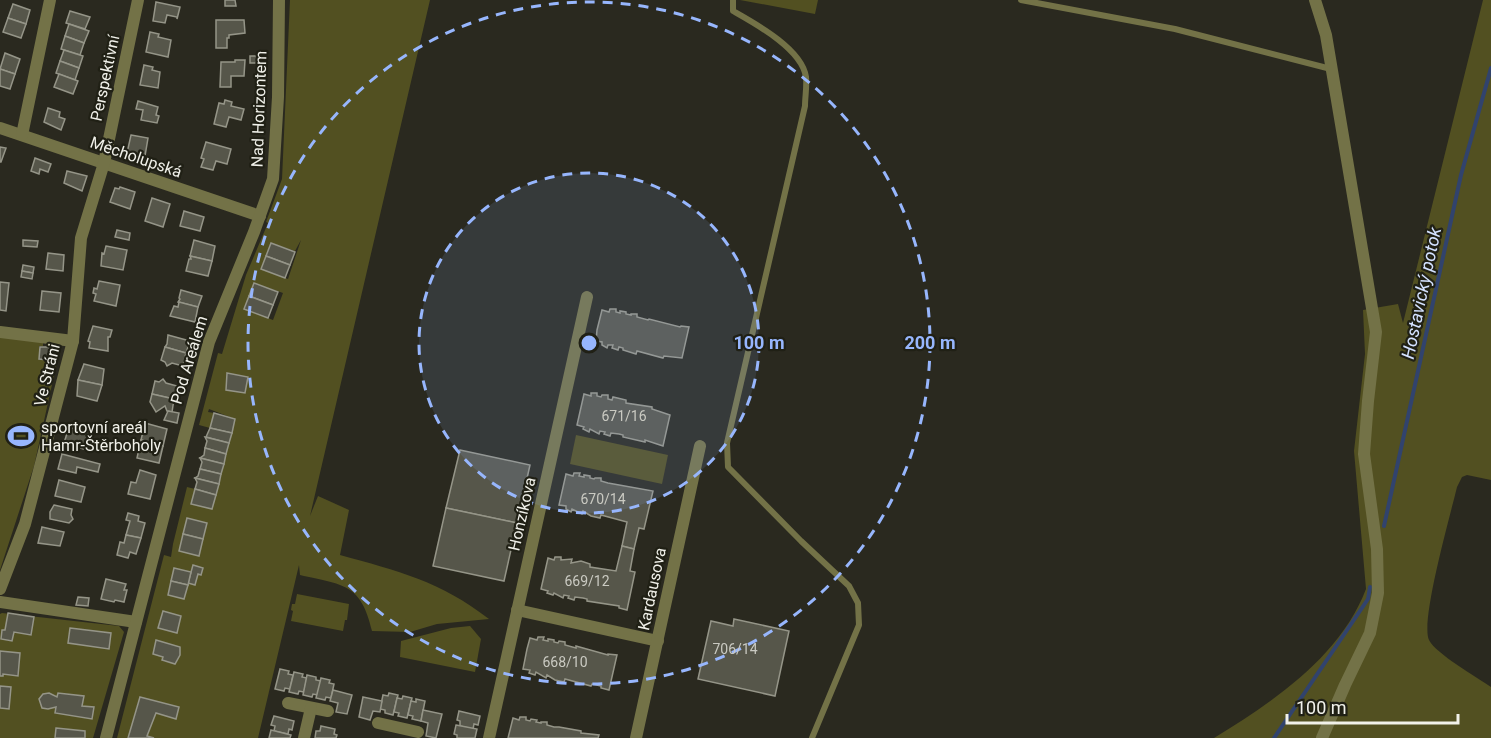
<svg xmlns="http://www.w3.org/2000/svg" width="1491" height="738" font-family="Roboto,sans-serif">
	<style>
		.green { fill: #525021; fill-rule: evenodd }
		.lines { fill: none; stroke-linecap: round; stroke-linejoin: round }
		.stream { stroke: #31436d; stroke-width: 4 }
		.building { fill: #56564a; stroke: #959588; stroke-width: 1.5 }
		.service { stroke: #737247; stroke-width: 6 }
		.minor { stroke: #737247; stroke-width: 12 }
		.ring { fill: none; stroke: #97b6fd; stroke-width: 3; stroke-dasharray: 10 8 }
		.labels { text-anchor: middle; dominant-baseline: central; stroke-width: 4.5; stroke-linejoin: round; paint-order: stroke }
		.number-label { font-size: 14px; fill: #cacac2 }
		.street-label { font-size: 16px; fill: #f1f1ea; stroke: #202015 }
		.poi-label { font-size: 16px; fill: #f1f1ea; stroke: #202015; text-anchor: start }
		.water-label { font-size: 18px; font-style: italic; fill: #d4e2ff; stroke: #202015 }
		.centre { fill: #97b6fd; stroke: #202015; stroke-width: 3 }
		.ring-label { font-size: 18px; text-anchor: middle; font-weight: bold; fill: #97b6fd; stroke: #202015; stroke-width: 4.5; stroke-linejoin: round; paint-order: stroke }
	</style>
	<rect width="100%" height="100%" fill="#2a291f"/>
	<g class="green">
		<path d="M290,0H430L310,516L318,496L349,510L340,555C398,571 440,581 489,619L437,624L410,632L372,631C361,583 343,585 300,575L299,565L258,738H154L147,736L156,713L176,718L179,708L141,697L138,702L131,728L132,729L128,738H117L164,555L171,557L173,544L187,487L195,489L191,504L212,509L235,419L209,409L208,412L214,413L210,428L199,425L218,353L222,354L246,275L268,223L266,222L282,179ZM301,240L288,279L261,269L271,243L295,251ZM254,283L283,293L273,320L245,309ZM227,373L248,377L245,393L226,390ZM193,565L203,568L201,575L198,574L188,583L184,599L168,594L174,568L191,572ZM156,641L180,647V655L175,664L163,661V657L153,653Z"/>
		<path d="M740,0H818L815,14Z"/>
		<path d="M1483,0H1491V480L1467,475L1462,477L1457,487C1451,513 1420,621 1429,640C1436,654 1477,677 1491,687V738H1214C1274,701 1340,657 1366,589L1354,451L1365,354L1363,310L1398,304L1403,323Z"/>
		<path d="M0,336L43,340V346H39V360H49L50,347L46,346L47,341L61,344L34,466L0,570Z"/>
		<path d="M576,435L668,455L662,484L570,464Z"/>
		<path d="M297,594L349,604L347,620H345L343,631L291,621L293,611L291,610L292,604H295Z"/>
		<path d="M2,613L119,626L124,632L93,738H85V731L56,728L55,738H0V708L9,709L11,687L0,686V676H3V674L18,676L20,654L0,651V614ZM8,613L33,617L31,635L14,632L12,641L1,639L2,630H5ZM70,628L111,634L109,649L68,643ZM46,693L57,697L58,693L83,696L82,706L93,708L92,719L55,713L56,707L48,709L42,708L39,699Z"/>
		<path d="M470,626L481,639L475,672L400,657L401,641L451,628Z"/>
	</g>
	<g class="lines">
		<g class="stream">
			<path d="M1384,526L1461,175L1491,68"/>
			<path d="M1274,738L1368,599L1370,587"/>
		</g>
	</g>
	<g class="building">
		<path d="M225,0H235L236,6H225Z"/>
		<path d="M156,2L180,7L177,19V17L167,15L165,23L153,21Z"/>
		<path d="M13,4L30,10L26,24L8,18Z"/>
		<path d="M70,11L90,17L85,29L66,23Z"/>
		<path d="M8,18L26,24L21,38L3,32Z"/>
		<path d="M216,20H244L245,33L229,35V38H227V48H216Z"/>
		<path d="M69,24L89,31L84,43L65,36Z"/>
		<path d="M150,32L159,34L158,37L171,40L168,57L146,52Z"/>
		<path d="M65,36L84,43L80,55L61,49Z"/>
		<path d="M64,50L83,56L79,68L60,61Z"/>
		<path d="M5,53L20,59L15,74L0,69Z"/>
		<path d="M250,56H261L262,63H250Z"/>
		<path d="M235,60H245L244,76H231V87H220L221,62H235Z"/>
		<path d="M60,61L79,68L75,80L56,73Z"/>
		<path d="M144,65L153,67L152,70L160,72L158,88L140,85Z"/>
		<path d="M0,69L15,74L10,89L0,86Z"/>
		<path d="M59,74L78,81L73,94L54,87Z"/>
		<path d="M225,100L232,102L231,106L244,109L241,120L229,117L226,127L214,124L219,103L224,104Z"/>
		<path d="M138,101L158,107L156,115L159,116L157,123L141,120L143,110L136,109Z"/>
		<path d="M48,108L60,112L59,117L65,119L61,130L44,122Z"/>
		<path d="M131,135L148,138L145,156L127,153Z"/>
		<path d="M206,142L231,149L227,164L216,161L213,170L201,167L204,159L201,158Z"/>
		<path d="M0,147L6,148L1,162H0Z"/>
		<path d="M35,158L51,164L48,172L40,169L39,174L31,171Z"/>
		<path d="M67,171L87,176L82,191L64,183Z"/>
		<path d="M120,187L135,192L130,209L110,202L115,188L119,189Z"/>
		<path d="M152,198L170,204L163,227L145,221Z"/>
		<path d="M184,211L204,217L200,231L180,226Z"/>
		<path d="M117,230L130,233L129,240L115,237Z"/>
		<path d="M23,240L38,241L37,247L23,246Z"/>
		<path d="M194,240L215,246L212,261L190,256Z"/>
		<path d="M271,243L295,252L290,265L266,256Z"/>
		<path d="M106,246L127,250L123,270L101,266L102,253L104,254Z"/>
		<path d="M48,253L64,255L63,271L46,269Z"/>
		<path d="M190,256L212,261L208,276L186,271L189,259H191Z"/>
		<path d="M266,256L290,265L285,278L261,269Z"/>
		<path d="M23,265L34,267L33,273L22,271Z"/>
		<path d="M22,271L33,273L32,279L21,277Z"/>
		<path d="M99,281L120,285L116,306L94,301L96,294L93,293L94,288L97,289Z"/>
		<path d="M0,282L9,283L6,311L0,310Z"/>
		<path d="M254,283L278,292L273,305L249,296Z"/>
		<path d="M181,290L202,296L198,307L178,302L180,299L179,298Z"/>
		<path d="M42,291L61,293L59,312L40,310Z"/>
		<path d="M249,296L273,305L268,318L244,309Z"/>
		<path d="M179,302L198,307L195,322L170,316L174,306L178,307Z"/>
		<path d="M610,309H616V312L620,313V311L626,312V314L631,315V314H637V317L648,320L649,319L680,327L681,326L689,327L682,358L664,356L663,358L637,351L636,354L623,350V348L619,347L618,350L612,348L613,345H608L607,348L602,345V342L596,341L597,330L602,310L609,312Z"/>
		<path d="M93,326L112,330L110,337H108V351L89,348L90,342L88,341Z"/>
		<path d="M168,335L190,341L186,353L165,347L167,344Z"/>
		<path d="M40,347H49L48,360L39,359Z"/>
		<path d="M165,347L186,353L183,366L172,363L167,366L165,362L161,360Z"/>
		<path d="M84,364L104,369L102,385L78,380Z"/>
		<path d="M227,373L248,377L245,393L226,390Z"/>
		<path d="M163,379L166,383L177,386L174,399L152,394L155,381L159,382Z"/>
		<path d="M78,380L102,385L97,401L77,396Z"/>
		<path d="M591,393H597V396L601,397L602,395H608V399L612,400L613,397L626,400V403L652,407V409L670,415L663,446L645,440V442L623,437V435L619,434L611,433L610,436L604,434L605,432L600,431L599,434L590,429L589,432L583,429L584,427L577,425L584,394L591,396Z"/>
		<path d="M152,394L174,399L172,412L167,411L165,406L156,412L150,402Z"/>
		<path d="M168,411L179,413L177,423L164,420Z"/>
		<path d="M214,413L235,419L232,433L210,428Z"/>
		<path d="M145,423L167,429L163,446L141,440Z"/>
		<path d="M69,427L92,433L87,450L64,443Z"/>
		<path d="M210,428L232,433L229,443L206,437Z"/>
		<path d="M205,437L229,443L226,454L205,448L207,441Z"/>
		<path d="M141,440L163,446L159,463L137,458Z"/>
		<path d="M205,448L226,454L224,464L200,458L204,455Z"/>
		<path d="M460,450L530,465L517,523L446,508Z"/>
		<path d="M62,454L100,464L98,472L77,467L76,473L58,469Z"/>
		<path d="M200,458L224,464L221,474L200,469L202,462Z"/>
		<path d="M200,469L221,474L219,484L195,478L198,476Z"/>
		<path d="M140,470L156,475L150,499L128,494L131,482L136,483Z"/>
		<path d="M574,473H580L579,476L584,477V475L590,476V478L594,479L595,478H601V481L608,483L653,491L644,529L639,528L634,549L622,546L627,522L601,515L600,518L591,516L583,511L582,514L572,509L571,512L566,509V506L559,505L566,474L573,476Z"/>
		<path d="M195,478L219,484L216,495L195,489L197,482Z"/>
		<path d="M59,480L85,487L81,502L55,496Z"/>
		<path d="M195,489L216,495L212,509L191,504Z"/>
		<path d="M54,505L72,509L71,515L73,519L69,523L50,519V512Z"/>
		<path d="M446,508L517,523L504,581L433,566Z"/>
		<path d="M128,513L139,516L138,521L145,523L141,538L126,535L130,521L126,520Z"/>
		<path d="M187,518L207,523L203,539L183,534Z"/>
		<path d="M42,527L64,532L60,546L38,543Z"/>
		<path d="M183,534L203,539L199,556L179,551Z"/>
		<path d="M126,535L141,538L136,554L130,552L128,558L117,555L120,542L124,543Z"/>
		<path d="M622,546L634,549L630,571L635,572L627,610L619,608V606L587,601V599L583,598L575,597L574,600L568,598L569,596L564,595L563,598L554,593L553,595L547,593L548,591L541,589L548,558L554,560L555,557H561V560L572,559L571,563L581,561L590,564V567L616,571Z"/>
		<path d="M193,565L203,568L201,575L198,574L195,585L188,583Z"/>
		<path d="M174,568L191,572L188,585L171,581Z"/>
		<path d="M106,579L126,584L124,590H127L124,602L115,600L114,602L101,599Z"/>
		<path d="M171,581L188,585L184,599L168,595Z"/>
		<path d="M78,597L89,598L88,606L76,605Z"/>
		<path d="M163,611L181,616L177,633L158,628Z"/>
		<path d="M8,613L34,617L31,635L14,632L12,641L1,639L2,630H5Z"/>
		<path d="M734,619L789,631L775,696L698,679L711,621L733,626Z"/>
		<path d="M70,628L111,633L109,649L68,643Z"/>
		<path d="M538,637H544L543,640L548,641V639L554,640V642L558,643L559,641L565,642V645L576,648V646L608,655V654L617,655L609,690L601,688V686L592,684L591,686L565,679L564,682L555,680L547,675L546,678L536,672L535,675L529,673L530,670L523,669L527,649L530,638L537,640Z"/>
		<path d="M156,640L180,647V655L175,664L162,660L163,657L153,654Z"/>
		<path d="M0,651L20,653L18,676L3,674V676H0Z"/>
		<path d="M280,669L289,671L288,674L293,675L290,689L285,688L284,691L275,689Z"/>
		<path d="M294,672L303,674L302,677L307,678L304,692L299,691L298,694L289,692Z"/>
		<path d="M307,675L316,677V680L321,681L318,695L313,694L312,697L303,695Z"/>
		<path d="M321,678L330,680L329,683L334,684L331,698L326,697L325,700L316,698Z"/>
		<path d="M0,686L11,687L9,709L0,708Z"/>
		<path d="M333,690L352,695L347,714L336,712L338,703L330,701Z"/>
		<path d="M49,693L57,697L58,693L84,696L82,706L94,707L92,719L55,713L56,707L48,709L42,708L39,699L43,694Z"/>
		<path d="M389,693L398,695L393,715L385,713V710L380,709L383,695L388,696Z"/>
		<path d="M403,696L412,698L407,718L398,716L399,713L394,712L397,698L402,699Z"/>
		<path d="M140,697L179,707L176,719L156,713L147,736L154,738H128Z"/>
		<path d="M363,697L382,701L380,712L373,711L370,720L359,717Z"/>
		<path d="M416,699L425,701L421,721L412,719L413,716L408,715L411,701L416,702Z"/>
		<path d="M423,710L442,714L436,738L426,736L428,723L421,721Z"/>
		<path d="M459,711L480,716L478,725L474,724L473,729L460,726V721L457,720Z"/>
		<path d="M274,716L294,721L292,730L289,729L288,734L274,731L275,726L271,725Z"/>
		<path d="M520,717H526V720L530,721L531,719L537,720L536,722L541,723V722H547V725L554,727H559L581,731V733L599,735L598,738H508L513,718L519,720Z"/>
		<path d="M456,725L477,729L475,738H457V735L454,734Z"/>
		<path d="M321,726L335,729L334,734L337,735L336,738H315L316,731H320Z"/>
		<path d="M56,728L85,731V738H55Z"/>
		<path d="M271,730L291,735L290,738H269Z"/>
	</g>
	<g class="lines">
		<g class="service">
			<path d="M733,0V11C756,24 802,49 806,77C807,87 805,97 805,106L727,443L728,467L801,541L849,586L858,603L859,625L812,738"/>
			<path d="M1021,0L1175,29L1331,69"/>
		</g>
		<g class="minor">
			<path d="M1315,0L1326,35L1376,332L1368,401L1364,454L1377,549L1378,593L1370,633L1345,685L1322,738"/>
			<path d="M0,128L260,216"/>
			<path d="M22,135L50,0"/>
			<path d="M0,332L73,341"/>
			<path d="M0,589L25,524L73,341L81,238L104,163L138,0"/>
			<path d="M0,602L136,622"/>
			<path d="M517,610L658,641"/>
			<path d="M288,703L328,711"/>
			<path d="M378,723L418,732"/>
			<path d="M106,738L209,342L254,232L273,179L278,97L279,0"/>
			<path d="M304,738L311,708"/>
			<path d="M489,738L587,297"/>
			<path d="M636,738L700,446"/>
		</g>
	</g>
	<circle cx="589" cy="343" r="170" fill="#97b6fd" fill-opacity=".12"/>
	<g class="ring">
		<circle cx="589" cy="343" r="170"/>
		<circle cx="589" cy="343" r="341"/>
	</g>
	<defs>
		<g id="stadium-bare" transform="scale(2.07)"><path d="M0-5a6.5 5 0 1 0 0 10a6.5 5 0 1 0 0-10ZM-3.5-1.8h7v3.6h-7Z" fill="#97b6fd" stroke="#202015" stroke-width="2.5" paint-order="stroke"/></g>
	</defs>
	<g fill-rule="evenodd">
		<use href="#stadium-bare" x="21" y="436"/>
	</g>
	<g class="labels">
		<g class="number-label">
			<text x="624" y="416">671/16</text>
			<text x="603" y="499">670/14</text>
			<text x="587" y="581">669/12</text>
			<text x="735" y="649">706/14</text>
			<text x="565" y="662">668/10</text>
		</g>
		<g class="street-label">
			<text transform="translate(105 78) rotate(-78)">Perspektivní</text>
			<text transform="translate(259 109) rotate(-88)">Nad Horizontem</text>
			<text transform="translate(136 157) rotate(19)">Měcholupská</text>
			<text transform="translate(189 360) rotate(-73)">Pod Areálem</text>
			<text transform="translate(47 375) rotate(-76)">Ve Stráni</text>
			<text transform="translate(522 514) rotate(-77)">Honzíkova</text>
			<text transform="translate(652 589) rotate(-78)">Kardausova</text>
		</g>
		<g class="poi-label">
			<text x="41" y="427">sportovní areál<tspan x="41" dy="18">Hamr-Štěrboholy</tspan></text>
		</g>
		<g class="water-label">
			<text transform="translate(1421 293) rotate(-78)">Hostavický potok</text>
		</g>
	</g>
	<circle cx="589" cy="343" r="9" class="centre"/>
	<g class="ring-label">
		<text x="759" y="349">100 m</text>
		<text x="930" y="349">200 m</text>
	</g>
	<path d="M1287 714v9h171v-9" fill="none" stroke="#f1f1ea" stroke-width="3"/>
	<text x="1296" y="714" font-size="18" fill="#f1f1ea" stroke="#202015" stroke-width="4.5" paint-order="stroke">100 m</text>
</svg>
